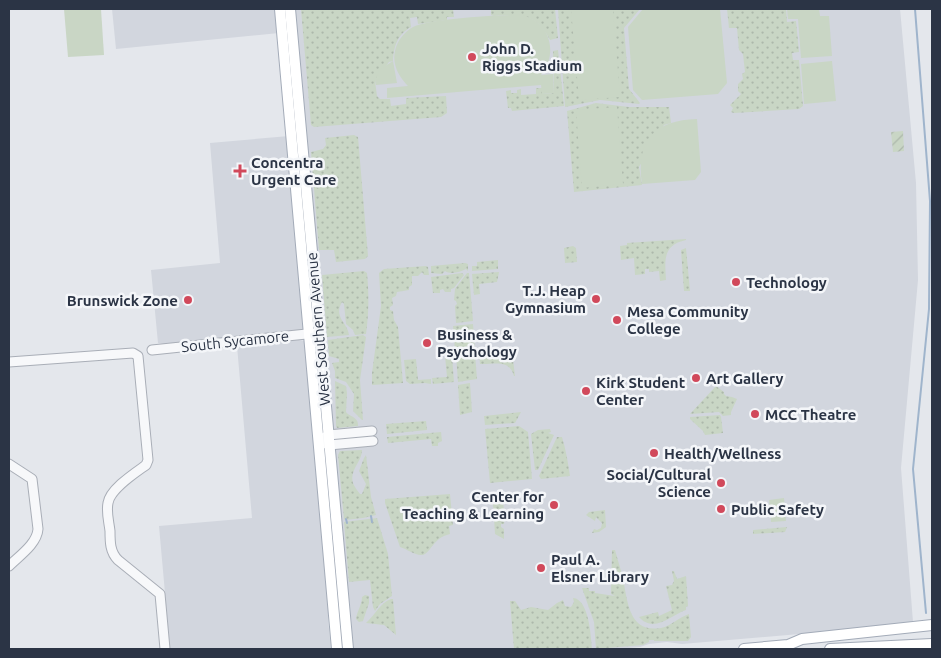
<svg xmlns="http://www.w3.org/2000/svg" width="941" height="658" font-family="Ubuntu,sans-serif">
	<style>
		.built { fill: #d2d6de }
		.grass { fill: url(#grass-dots) }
		.park { fill: #c9d6c5 }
		.garden { fill: url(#garden-furrows) }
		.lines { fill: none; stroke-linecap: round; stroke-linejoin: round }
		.stream { stroke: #9fb4cc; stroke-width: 2 }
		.minor-casing { stroke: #a9aeb7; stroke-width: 11 }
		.major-casing { stroke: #a3abb8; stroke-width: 12 }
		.minor { stroke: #f7f8fa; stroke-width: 9 }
		.major { stroke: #fff; stroke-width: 10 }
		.poi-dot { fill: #d1495b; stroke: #f4f6f9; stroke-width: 2 }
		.labels { text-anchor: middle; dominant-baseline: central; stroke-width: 5; stroke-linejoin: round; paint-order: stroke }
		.poi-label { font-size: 15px; font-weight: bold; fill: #2b3445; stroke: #f4f6f9; text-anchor: start }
		.street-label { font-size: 15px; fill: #2b3445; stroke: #f4f6f9 }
	</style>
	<defs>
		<pattern id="grass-dots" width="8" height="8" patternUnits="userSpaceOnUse" patternTransform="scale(1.25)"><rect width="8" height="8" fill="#c9d6c5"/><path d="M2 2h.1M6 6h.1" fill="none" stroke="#adb8ab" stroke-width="1.8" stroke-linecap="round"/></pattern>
		<pattern id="garden-furrows" width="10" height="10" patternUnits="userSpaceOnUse" patternTransform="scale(1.25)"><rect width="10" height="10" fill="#c9d6c5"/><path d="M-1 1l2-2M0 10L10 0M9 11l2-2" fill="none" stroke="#adb8ab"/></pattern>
	</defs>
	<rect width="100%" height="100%" fill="#e4e7ec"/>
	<g class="built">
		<path d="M112,9H277L279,33L116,49Z"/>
		<path d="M292,9H900L916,183L918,280L901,468L913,622L811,633L682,644L667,642L649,644L640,647L617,649H351L352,628L350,605L346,592L328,373L323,359Z"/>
		<path d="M289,136L305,328L300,330L165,344L158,343L151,270L220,263L210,143Z"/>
		<path d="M299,340L305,341L329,590L328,620L331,649H170L159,526L252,518L237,346Z"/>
	</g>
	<g class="grass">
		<path d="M301,9H453L454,17H447V20L418,24L417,17L410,18L411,27C397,35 394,46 393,61L389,62L375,81L377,96L380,99H390L391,106L406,104V98L446,96L447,113L441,117L314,127L311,125Z"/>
		<path d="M491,9H555L558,38L550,40C536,13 521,14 494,16L491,15Z"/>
		<path d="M558,9H640L624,28L629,89L640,103L639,104L600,100L565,107Z"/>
		<path d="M727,9H786L787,22L796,21L799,52L792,53L793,60H799L803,106L799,109L734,113L731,112L733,108L730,105L741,94L738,91V84L743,79L742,74L745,72L743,54L739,50L737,28H729Z"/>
		<path d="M558,50L564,106L512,111L511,108H508L506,91L511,90V93H517V90L521,89V95L536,94V88H542V94L554,93L553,51Z"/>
		<path d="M596,103L629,107H669L671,123L664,125L639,167L642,185L574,192L567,111Z"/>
		<path d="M354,135L358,137L368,256L365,259L336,262L334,250H319L311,152L323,149L326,145L325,138Z"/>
		<path d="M686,239V240C662,245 665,261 666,280L660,281L659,271L649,272V269H645V274L635,275L634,258L621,260L620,246L627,245V243Z"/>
		<path d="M573,246L576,248L577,262L565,263L564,248Z"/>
		<path d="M686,248L690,291H684L681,250Z"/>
		<path d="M498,260V269L472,271V266H477V262Z"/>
		<path d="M465,263L468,264V271L466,269C460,272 451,275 445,271L442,274L431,273V266Z"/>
		<path d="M426,266L428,267L429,275H424L422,272L418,276H412V285L409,287V290L397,292L396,296L392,298L393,305L390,307V310L393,311L394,320L398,327L403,383L372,385V373L381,306L379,273L384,269Z"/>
		<path d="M364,271L367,273C369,294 369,313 366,334L355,335L353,330L346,324L344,304L342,302C333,317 348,323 349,335L327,337L322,275Z"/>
		<path d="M499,272L497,282L479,284L480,294L474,295L472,274Z"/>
		<path d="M462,273L464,275L454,288L451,289V292H445L443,289L440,290V293H433L431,277Z"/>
		<path d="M467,273H469L473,321L456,323L455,306L457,304L456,301L454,300L455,289Z"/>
		<path d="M473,324L475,350L455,351L453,326Z"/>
		<path d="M363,335L366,337L360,380L363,420H362L353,411L354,394L346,382L335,378V371L332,363L339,362V359L329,356L328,340Z"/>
		<path d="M512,351L515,376H514C509,358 493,365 480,364L479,354Z"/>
		<path d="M475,354L477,379L458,382L456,355Z"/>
		<path d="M445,356H452L454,382L433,384L432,378L447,377Z"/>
		<path d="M416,359L418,380L431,379V384L425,383L410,384L406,381L404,360Z"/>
		<path d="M335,381L346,386L347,393L346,412C350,417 359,417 358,426L337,428L336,426Z"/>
		<path d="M470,383L472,412L460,415L458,385Z"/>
		<path d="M716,386L724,392V394L726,396L732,397L737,399L731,412V415L723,416L719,412L690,414Z"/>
		<path d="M521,412L515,423L485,425L484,416Z"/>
		<path d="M720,415L721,417L723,433L705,435L703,431L690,419V417Z"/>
		<path d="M426,421L427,430L387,434L386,424Z"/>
		<path d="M519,426L528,432L532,479L490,483L485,429Z"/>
		<path d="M550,429L551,432L548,433L554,435L538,470H535L531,434L538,430Z"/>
		<path d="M441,432L442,441L438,443V446H432L431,439L388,443L387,437Z"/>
		<path d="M557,437H562C566,450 568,463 570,476L541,479L539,476Z"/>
		<path d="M362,450C362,463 346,472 355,487C356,489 358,491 360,494H362L366,484L359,471L364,458L366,455L371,497L376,515L363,518L345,520L344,519L338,455L340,451Z"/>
		<path d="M450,494L452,515H439L440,519L452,516L453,525L449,526L450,534C432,538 431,554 422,555C416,556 407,549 400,547L385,503V499Z"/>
		<path d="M503,499L504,513L495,515L492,501Z"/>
		<path d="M605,510L606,527L599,532L592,533L594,529L597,530L601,528L602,523L596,517L595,521L586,515L589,512Z"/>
		<path d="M502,516L505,518L504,524H501V527L504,529V539L495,534L494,518L495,517Z"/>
		<path d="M377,518L388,554L392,596L380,604L375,611L373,607L370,580L349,582L344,522Z"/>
		<path d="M787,527L785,532L753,534V530Z"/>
		<path d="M612,550H615C618,561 622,573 624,584C628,606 631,633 661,628C671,626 679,617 689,614L691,637L688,641H654V640H649V642L643,645L596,649L594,622L582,588H589V591H595V593L615,596L611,594Z"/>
		<path d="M672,571H674L677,579L686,576L688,606L686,607V610C671,615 654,634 639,617L658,612L659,616L672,610L666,586L672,585L674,581Z"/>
		<path d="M365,595L369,596V603L363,621L359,622L356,619C357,611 362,605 362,597Z"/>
		<path d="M573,598C589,599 591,636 592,649H514L510,601H515L521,610L531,607L548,610L557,603L563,600L565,606L571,607L574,602Z"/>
		<path d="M391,599H393L396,635L384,625L366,623C375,615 380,603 391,599Z"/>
	</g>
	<g class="park">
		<path d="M64,9H101L104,55L68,57Z"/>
		<path d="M571,9H613L620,97L579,100Z"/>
		<path d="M643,9H720L727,83L718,94L642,100L633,90L628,27Z"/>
		<path d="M787,9H819L820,16H829L832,56L801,58L798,19H788Z"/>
		<path d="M521,15C550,21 559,53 541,75L553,74L554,93L542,94L541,85L387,98V88L408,86C399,77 392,65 395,51C397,41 404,32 413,27C428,19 502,14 521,15Z"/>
		<path d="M393,61L397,83L376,85L375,81L379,70Z"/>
		<path d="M832,61L836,101L804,104L801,64Z"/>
		<path d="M617,107L623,184L582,188L576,110Z"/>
		<path d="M697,119L701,172L695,180L642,184C635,141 655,120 697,119Z"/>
		<path d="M784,498L786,521L771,522L769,500Z"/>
	</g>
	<path class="garden" d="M903,131L904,151L893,152L891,132Z"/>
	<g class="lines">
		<g class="stream">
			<path d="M915,9L930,201L929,309L913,469L926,613"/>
			<path d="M371,516L372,522"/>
			<path d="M346,519L347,523"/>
		</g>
		<g class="minor-casing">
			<g id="minor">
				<path d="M152,350L316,333"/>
				<path d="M9,362L133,353L138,356L148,460L146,465C135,473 110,489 108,503C106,512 109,522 110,531C110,542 110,552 118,560L160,594L165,649"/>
				<path d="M323,438L328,435L372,431"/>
				<path d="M323,443L329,445L373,441"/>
				<path d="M9,464L32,479L38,529C37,544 19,556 9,566"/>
			</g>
		</g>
		<g class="major-casing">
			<g id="major">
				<path d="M280,9L337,649"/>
				<path d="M290,9L348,649"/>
				<path d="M744,649L788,645L802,639L932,625"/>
				<path d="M830,649L932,644"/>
			</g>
		</g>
		<use href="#minor" class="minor"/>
		<use href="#major" class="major"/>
	</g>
	<g class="poi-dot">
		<circle cx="472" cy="57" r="5"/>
		<path d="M237.5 163.5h5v5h5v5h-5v5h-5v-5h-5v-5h5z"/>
		<circle cx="736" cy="282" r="5"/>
		<circle cx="596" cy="299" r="5"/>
		<circle cx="188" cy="300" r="5"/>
		<circle cx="617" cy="320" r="5"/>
		<circle cx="427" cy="343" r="5"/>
		<circle cx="696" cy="378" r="5"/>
		<circle cx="586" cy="391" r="5"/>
		<circle cx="755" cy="414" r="5"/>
		<circle cx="654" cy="453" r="5"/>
		<circle cx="721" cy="483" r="5"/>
		<circle cx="554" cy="505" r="5"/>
		<circle cx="721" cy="509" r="5"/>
		<circle cx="541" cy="568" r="5"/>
	</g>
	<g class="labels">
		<g class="poi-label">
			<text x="482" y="48">John D.<tspan x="482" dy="17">Riggs Stadium</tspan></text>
			<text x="251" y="162">Concentra<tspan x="251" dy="17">Urgent Care</tspan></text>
			<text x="746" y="282">Technology</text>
			<text x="586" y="290" text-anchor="end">T.J. Heap<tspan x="586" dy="17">Gymnasium</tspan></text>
			<text x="178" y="300" text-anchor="end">Brunswick Zone</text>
			<text x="627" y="311">Mesa Community<tspan x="627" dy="17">College</tspan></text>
			<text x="437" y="334">Business &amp;<tspan x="437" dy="17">Psychology</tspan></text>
			<text x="706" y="378">Art Gallery</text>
			<text x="596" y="382">Kirk Student<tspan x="596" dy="17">Center</tspan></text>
			<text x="765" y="414">MCC Theatre</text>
			<text x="664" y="453">Health/Wellness</text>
			<text x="711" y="474" text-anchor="end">Social/Cultural<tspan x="711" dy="17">Science</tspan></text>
			<text x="544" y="496" text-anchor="end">Center for<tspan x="544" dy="17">Teaching &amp; Learning</tspan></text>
			<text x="731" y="509">Public Safety</text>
			<text x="551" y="559">Paul A.<tspan x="551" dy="17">Elsner Library</tspan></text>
		</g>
		<g class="street-label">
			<text transform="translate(318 329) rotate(-95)">West Southern Avenue</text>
			<text transform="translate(235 341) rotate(-6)">South Sycamore</text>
		</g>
	</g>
	<rect width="941" height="658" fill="none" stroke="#2b3445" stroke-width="20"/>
</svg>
